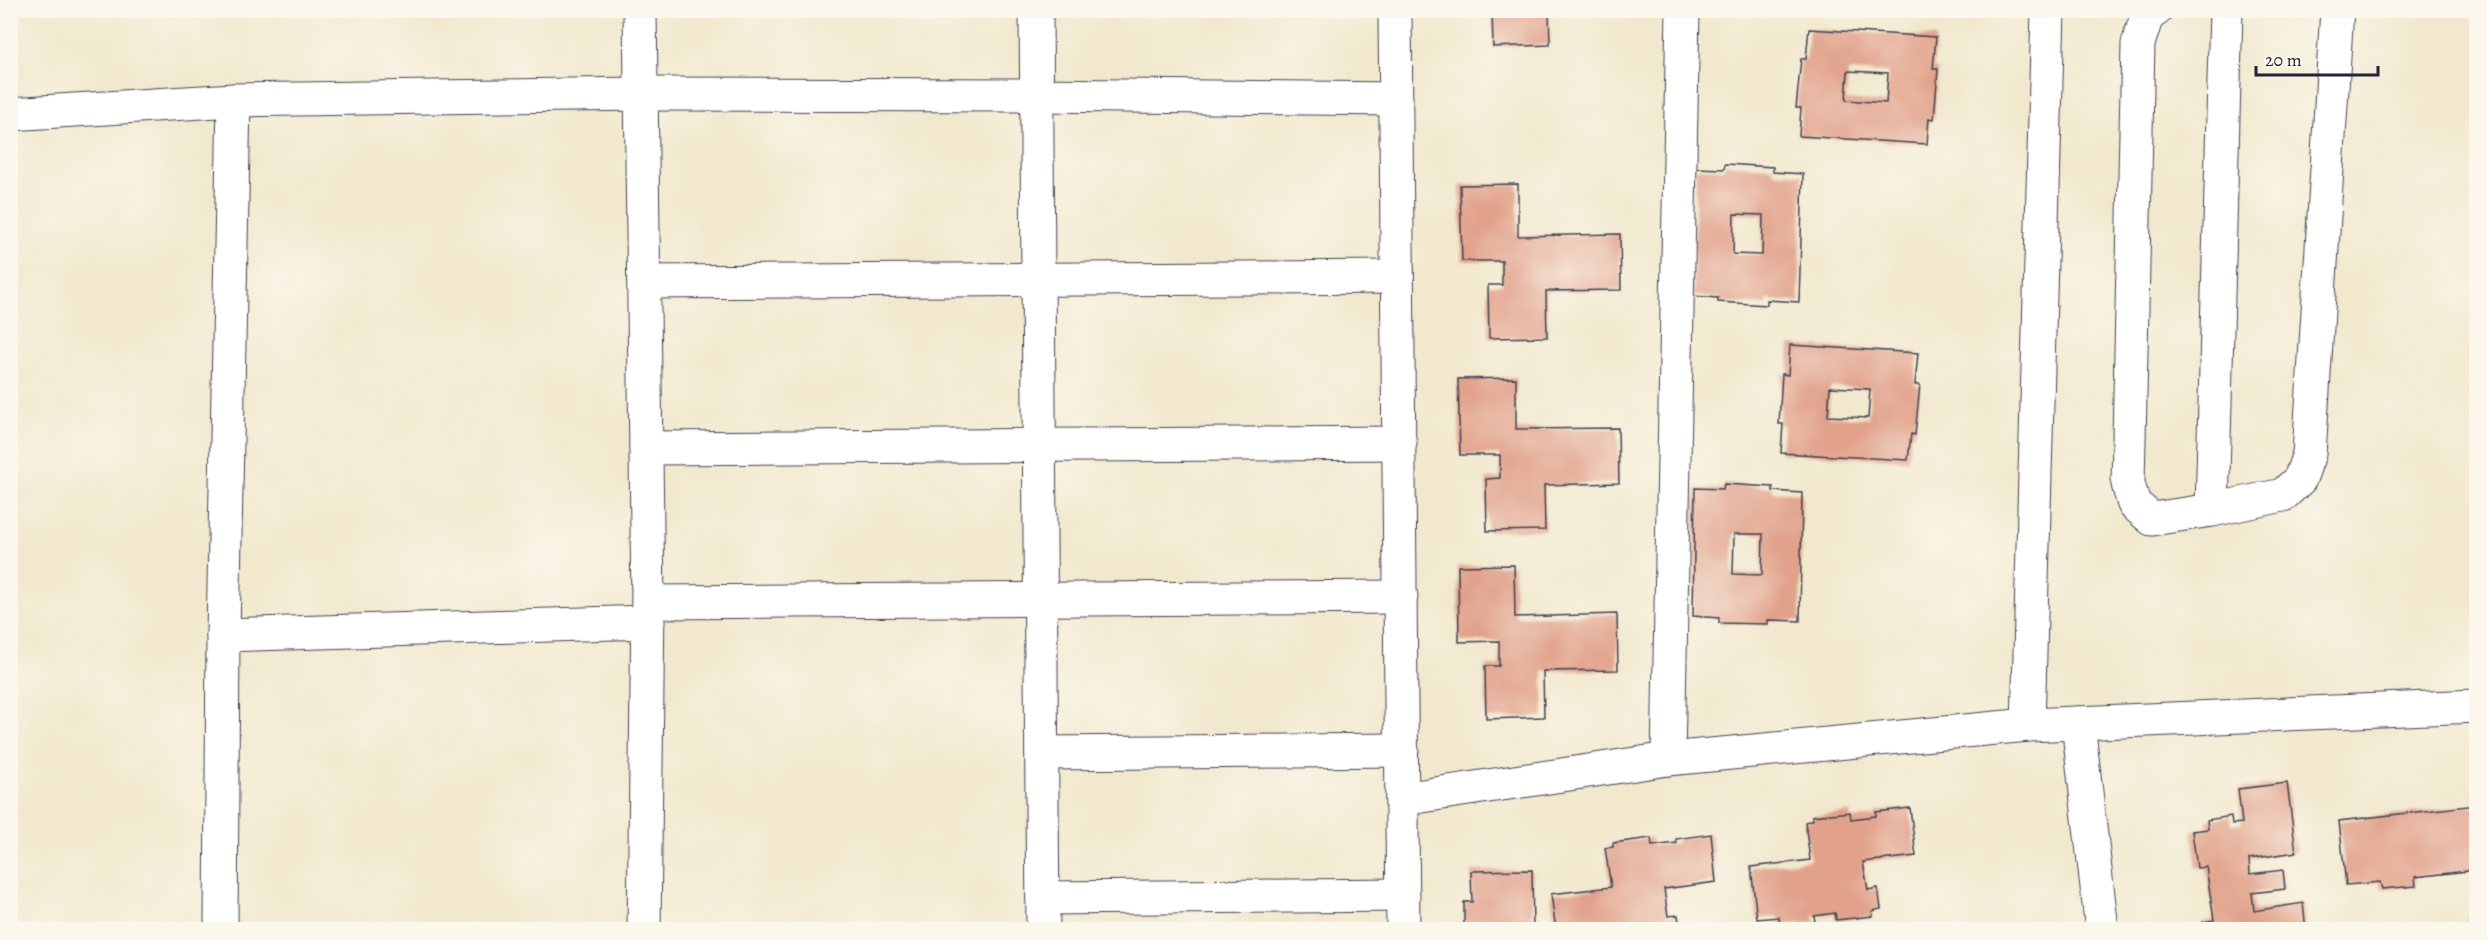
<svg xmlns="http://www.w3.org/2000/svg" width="2487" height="940" font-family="Alegreya,serif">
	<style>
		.building { fill: #e1a18a; fill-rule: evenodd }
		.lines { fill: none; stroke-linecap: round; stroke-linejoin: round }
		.minor-casing { stroke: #414051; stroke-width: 35 }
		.minor { stroke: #fff; stroke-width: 33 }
	</style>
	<rect width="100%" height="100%" fill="#fbf7ec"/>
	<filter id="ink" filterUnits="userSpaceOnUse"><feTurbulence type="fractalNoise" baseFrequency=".0167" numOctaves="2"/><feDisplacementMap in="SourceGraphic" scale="12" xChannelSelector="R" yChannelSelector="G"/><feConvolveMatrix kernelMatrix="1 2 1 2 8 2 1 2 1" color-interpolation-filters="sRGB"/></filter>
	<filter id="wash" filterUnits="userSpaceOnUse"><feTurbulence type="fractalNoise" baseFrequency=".008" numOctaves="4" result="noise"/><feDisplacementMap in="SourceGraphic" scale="24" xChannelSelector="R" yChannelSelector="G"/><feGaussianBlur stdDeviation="1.35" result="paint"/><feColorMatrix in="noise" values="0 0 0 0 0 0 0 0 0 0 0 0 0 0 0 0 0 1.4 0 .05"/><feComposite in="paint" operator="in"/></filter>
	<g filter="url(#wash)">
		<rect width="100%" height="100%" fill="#f1e8cd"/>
		<g id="blocks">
			<g class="building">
				<path d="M1492,10H1549L1550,45L1493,47Z"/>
				<path d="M1809,29L1936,37L1933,69H1938L1934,119L1929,118L1927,144L1799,136L1801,108H1796L1801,59H1806ZM1848,71L1888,73L1886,103L1846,100Z"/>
				<path d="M1725,164L1773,167V172L1803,174L1799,302L1767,300V305L1718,302V298L1693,296L1696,168L1724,169ZM1734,214L1763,215L1762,255L1733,254Z"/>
				<path d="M1518,184V236L1620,234L1621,290L1546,291L1547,337L1489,338L1488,285H1502V261H1462L1460,185Z"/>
				<path d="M1790,345L1918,353L1915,385H1920L1915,435L1911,434L1908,460L1781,453L1783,424H1779L1782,374L1788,375ZM1830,387L1870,389L1868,418L1828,416Z"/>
				<path d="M1516,378V429L1618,428L1619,483L1544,485L1545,530L1487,531L1486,479L1500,478V455H1460L1458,379Z"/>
				<path d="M1724,484L1773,487V491L1802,493L1800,621L1768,620V624L1719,623V618L1693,616L1695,488L1723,489ZM1734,534H1763L1762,575L1733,574Z"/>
				<path d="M1514,565L1515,617L1617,614L1618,670L1543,671L1544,717L1486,719L1485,666H1499V641L1459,642L1458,566Z"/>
				<path d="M2287,783L2296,852L2249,859L2250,874L2283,870L2285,889L2252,893L2254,911L2303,903L2306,930H2204L2203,922L2214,920L2206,867L2197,868L2192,831L2208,829L2207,820L2231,816L2232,824L2242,823L2238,789Z"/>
				<path d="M2476,805V870L2415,877L2416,886L2382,889L2380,882L2346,885L2339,821Z"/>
				<path d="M1910,808L1916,856L1863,862L1868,890L1878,888L1881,909L1872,911L1873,916L1836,920L1835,913L1814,916L1815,922L1780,925L1779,917L1757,919L1751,867L1810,860L1805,822L1813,820L1812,816L1850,812L1851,819L1876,816V812Z"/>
				<path d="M1711,834L1716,882L1664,889L1668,916L1678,915L1680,930H1556L1551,894L1611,887L1605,848L1613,847V843L1651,838L1652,846L1677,843L1676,839Z"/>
				<path d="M1532,870L1533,930H1464V902H1472L1471,871Z"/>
				<path d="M2476,921V930H2470L2469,922Z"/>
			</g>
		</g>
	</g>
	<g filter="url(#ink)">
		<use href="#blocks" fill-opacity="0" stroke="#414051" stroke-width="1.5"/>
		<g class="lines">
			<g class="minor-casing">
				<g id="minor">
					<path d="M640,10L648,602L644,930"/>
					<path d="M1036,10L1043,930"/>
					<path d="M1395,10L1403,930"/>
					<path d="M2156,10L2147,16L2138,44L2128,484L2134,504L2152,519L2212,510L2283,495L2300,479L2309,454L2337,10"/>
					<path d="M10,114L234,100L641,94L1036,95L1396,99"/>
					<path d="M644,282L1397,277"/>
					<path d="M646,448L1400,443"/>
					<path d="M2212,510L2226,10"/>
					<path d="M648,602L1401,597"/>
					<path d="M223,635L648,622"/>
					<path d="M2078,723L2102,930"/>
					<path d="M2028,725L2048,10"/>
					<path d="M1042,753L1402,750"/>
					<path d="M1668,759L1683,10"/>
					<path d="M1402,799L1668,759L2028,725L2476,706"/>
					<path d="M1043,898L1403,895"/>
					<path d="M221,930L223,635L234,100"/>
				</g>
			</g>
			<use href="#minor" class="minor"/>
		</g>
	</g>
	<rect width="2487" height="940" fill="none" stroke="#fbf7ec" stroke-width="36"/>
	<path d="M2256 66v9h122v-9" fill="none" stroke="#22223b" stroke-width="3"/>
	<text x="2265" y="66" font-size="18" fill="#22223b" stroke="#fbf7ec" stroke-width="4.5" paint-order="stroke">20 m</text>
</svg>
